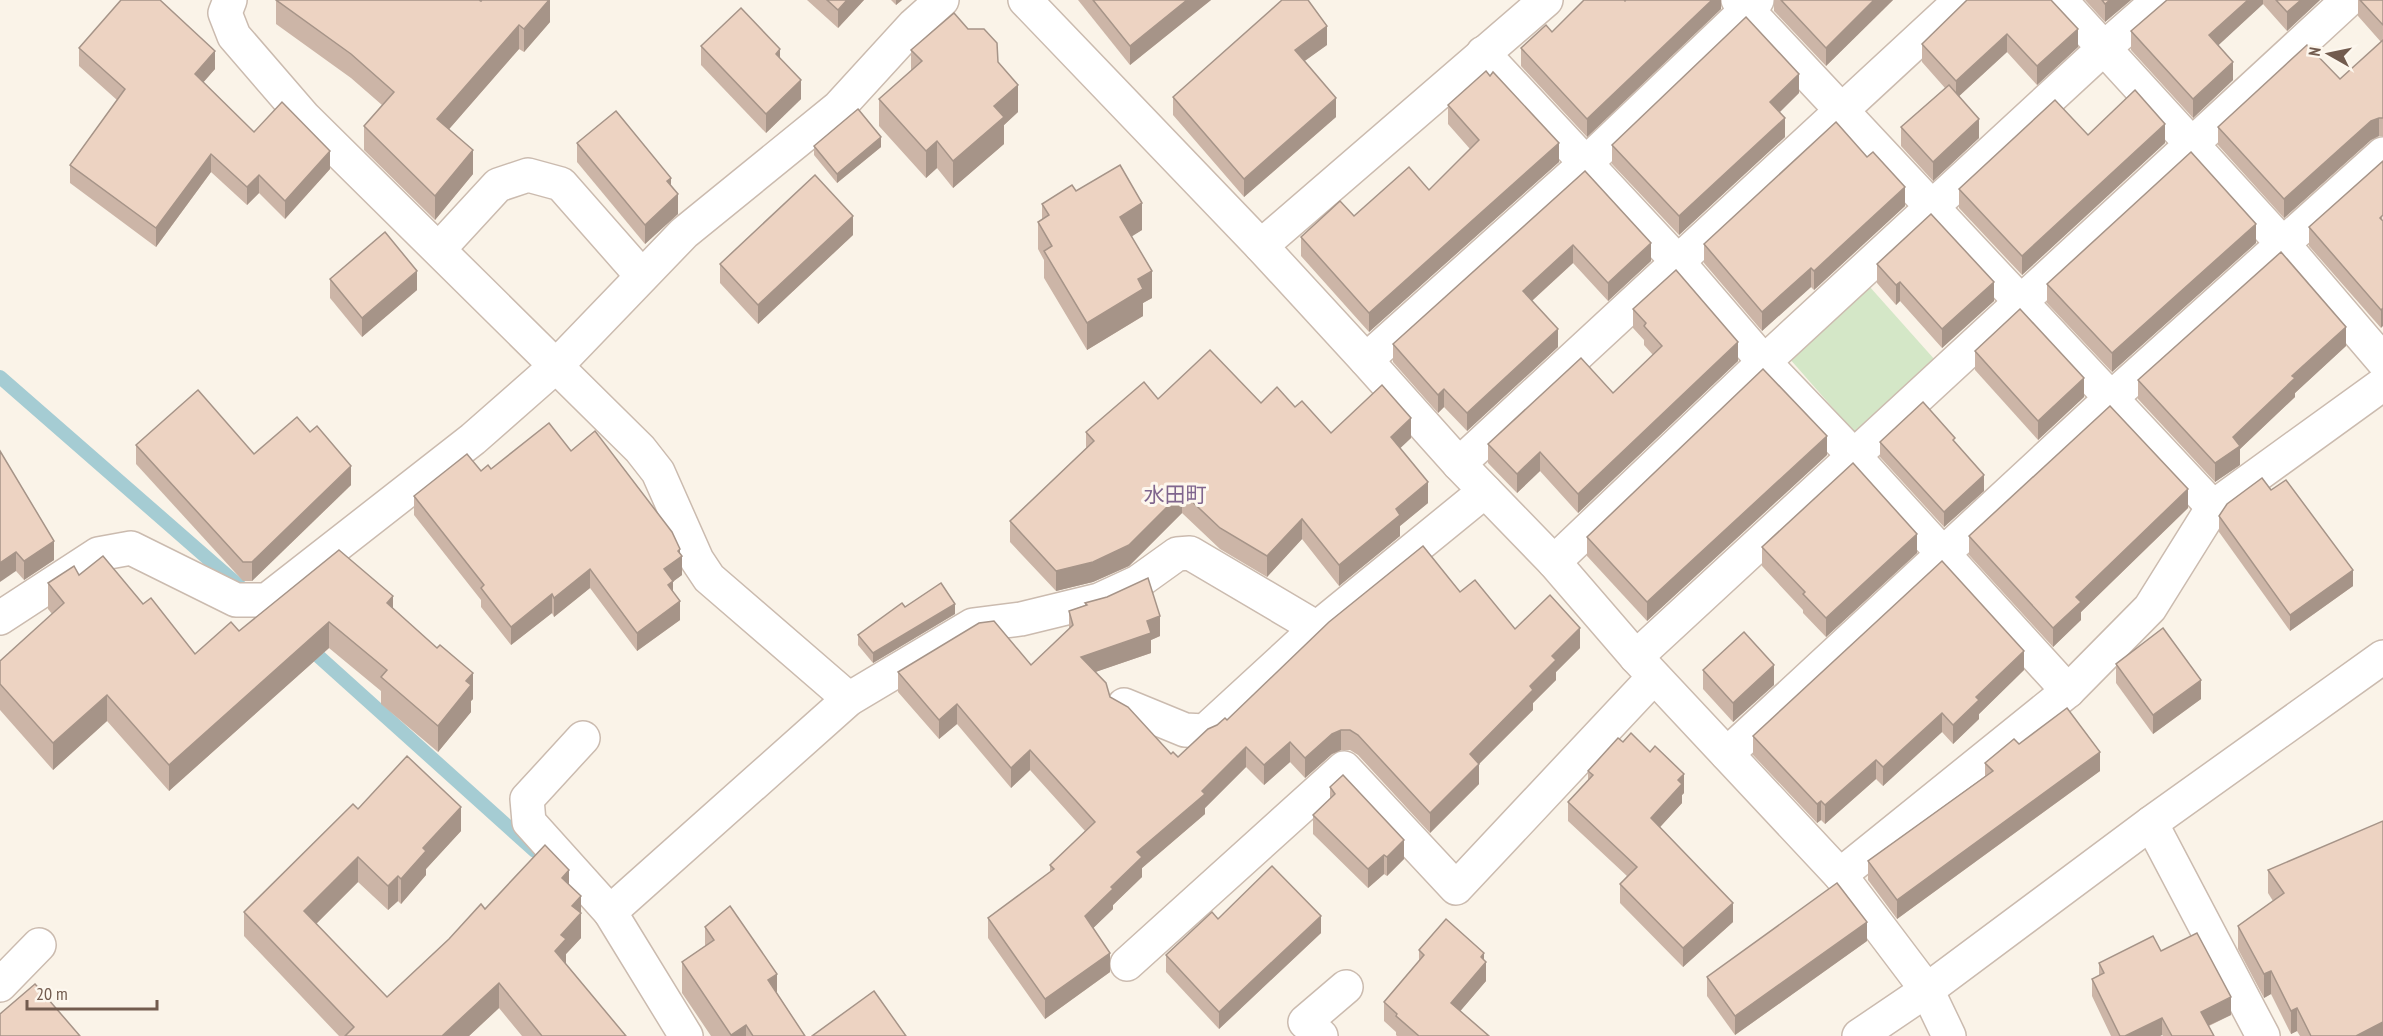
<svg xmlns="http://www.w3.org/2000/svg" width="2383" height="1036" font-family="'PT Sans Narrow','Noto Sans JP',sans-serif">
	<style>
		.green { fill: #d4e7c7 }
		.lines { fill: none; stroke-linecap: round; stroke-linejoin: round }
		.stream { stroke: #a5ccd3; stroke-width: 14 }
		.minor-casing { stroke: #cbbbaf; stroke-width: 36 }
		.minor { stroke: #fff; stroke-width: 33 }
		.wall { fill: #ccb5a7 }
		.shaded-wall { fill: #a69488 }
		.building { fill: #edd3c2; stroke: #a69488; stroke-width: 1.5 }
		.labels { text-anchor: middle; dominant-baseline: central; stroke-width: 6; stroke-linejoin: round; paint-order: stroke }
		.quarter-label { font-size: 21px; fill: #80668e; stroke: #fdf7ee }
	</style>
	<rect width="100%" height="100%" fill="#faf3e8"/>
	<path class="green" d="M1869,286L1935,360L1854,432L1789,358Z"/>
	<g class="lines">
		<g class="stream">
			<path d="M0,377L245,591"/>
			<path d="M306,645L535,851"/>
		</g>
		<g class="minor-casing">
			<g id="minor">
				<path d="M230,0L225,13L234,36L304,117L640,449L658,472L697,560L709,578L849,699"/>
				<path d="M1025,0L1261,246L1366,360L1459,464L1554,562L1636,657L1840,875L1927,990L1949,1036"/>
				<path d="M1738,0L2213,507"/>
				<path d="M2060,0L2283,244L2383,361"/>
				<path d="M1483,53L1678,262L1764,362L1855,457L2068,691"/>
				<path d="M1261,246L1546,0"/>
				<path d="M439,249L498,185L528,175L561,184L642,276"/>
				<path d="M1366,360L1586,163L1757,0"/>
				<path d="M1459,464L1961,0"/>
				<path d="M1554,562L1764,362L2103,49L2159,0"/>
				<path d="M0,618L98,554L131,548L236,600H267L473,439L556,366L684,233L839,107L914,25L942,0"/>
				<path d="M1636,657L2348,0"/>
				<path d="M1124,705L1185,730L1205,731L1317,628L1485,491"/>
				<path d="M583,738L527,799L529,822L610,912"/>
				<path d="M1727,754L2110,399L2383,154"/>
				<path d="M2151,823L2263,1036"/>
				<path d="M1840,875L2068,691L2150,608L2213,507L2383,384"/>
				<path d="M1127,964L1344,768L1456,888L1654,677"/>
				<path d="M0,985L39,945"/>
				<path d="M686,1036L610,912L849,699L973,625L1021,619L1099,600L1138,582L1177,554L1190,553L1317,628"/>
				<path d="M1321,1036L1305,1022L1346,987"/>
				<path d="M1859,1036L1927,990L2151,823L2383,657"/>
			</g>
		</g>
		<use href="#minor" class="minor"/>
	</g>
	<g class="wall">
		<path d="M276,0L481,1L550,0V22L524,52L519,49L449,129L473,174L435,220L364,150V126L382,105L351,78L276,24Z"/>
		<path d="M807,0H864L838,28Z"/>
		<path d="M891,0H902L896,5Z"/>
		<path d="M1078,0H1211L1130,65Z"/>
		<path d="M1721,0V9L1587,137L1521,66V48L1552,32L1625,1Z"/>
		<path d="M1774,0H1893L1826,66L1774,11Z"/>
		<path d="M1967,0L2078,47L2037,85L2007,52L1959,96L1979,138L1933,181L1901,146V127L1945,88L1922,62V44Z"/>
		<path d="M2085,0H2131L2105,22Z"/>
		<path d="M2167,0H2320L2287,31L2263,4L2218,45L2233,80L2193,118L2131,50V31Z"/>
		<path d="M2358,0H2383V136H2379L2371,140L2284,218L2218,145V127L2340,79L2381,42L2358,16Z"/>
		<path d="M1327,45L1304,61L1336,117L1244,197L1173,115V97Z"/>
		<path d="M701,46L780,58L801,99L766,133L701,65Z"/>
		<path d="M79,48L215,69L203,82L254,132L330,169L285,219L259,193L247,205L211,172L156,247L70,183V165L117,100L79,66Z"/>
		<path d="M911,50L998,62L1018,112L1004,125V144L953,188L937,168L926,178L879,126V99L911,71Z"/>
		<path d="M1799,93L1779,112L1785,137L1679,235L1612,164V145Z"/>
		<path d="M1448,105L1559,162L1369,332L1301,256V237L1354,216L1429,190L1470,149L1448,124Z"/>
		<path d="M2088,135L2165,143L2022,275L1959,208V189Z"/>
		<path d="M577,143L671,186L678,214L645,244L577,162Z"/>
		<path d="M814,146L881,147L837,183L814,155Z"/>
		<path d="M1867,157L1905,206L1814,290L1811,287L1762,331L1704,263V244Z"/>
		<path d="M2383,161L2381,328L2309,246V227Z"/>
		<path d="M1585,171L1651,261L1608,301L1573,263L1532,301L1558,347L1467,431L1444,407L1438,413L1393,362V344Z"/>
		<path d="M1076,191L1142,230L1131,236L1152,298L1143,303V316L1087,350L1044,278V260L1038,249V222L1042,219V204Z"/>
		<path d="M853,235L758,324L720,283V264Z"/>
		<path d="M2256,243L2112,372L2047,303V284Z"/>
		<path d="M1877,264L1994,301L1942,348L1900,301L1896,305L1877,283Z"/>
		<path d="M330,279L417,290L362,337L330,298Z"/>
		<path d="M1633,309L1738,361L1578,513L1540,471L1517,493L1488,463V444L1613,393L1653,355L1644,345V340L1633,328Z"/>
		<path d="M2346,346L2295,393V397L2240,449V465L2215,482L2138,399V380Z"/>
		<path d="M1975,351L2084,397L2038,440L1975,370Z"/>
		<path d="M1158,399L1261,403L1295,407L1331,433L1411,438L1400,448L1428,503L1400,526V536L1339,586L1302,539L1267,577L1220,549L1182,513L1129,566L1093,582L1056,591L1010,542V521L1086,448V432Z"/>
		<path d="M1880,442H1955L1984,491L1944,527L1880,457Z"/>
		<path d="M136,445L254,454L351,485L252,581H243L136,464Z"/>
		<path d="M0,451L54,560L24,580L16,571Z"/>
		<path d="M571,451L680,554L682,575L673,581V592L680,620L637,651L590,588L554,617L552,613L511,645L481,607V600L414,515V496L481,471Z"/>
		<path d="M1827,455L1647,621L1587,556V537Z"/>
		<path d="M2271,490L2353,586L2290,631L2219,532V516Z"/>
		<path d="M2188,508L2081,612V620L2053,647L1969,555V536Z"/>
		<path d="M1762,547L1917,553L1826,637L1803,613V610L1762,566Z"/>
		<path d="M79,575L143,604L195,654L239,631L393,608L473,699L471,701V712L438,752L381,704V691L329,648L169,791L107,721L53,770L0,710V661L52,614L48,609V583Z"/>
		<path d="M1460,592L1515,629L1580,648L1556,672V680L1533,703V710L1479,764V784L1430,833L1358,755L1350,750H1341L1332,754L1305,778L1290,762L1264,785L1246,767L1205,808V814L1142,868V877L1113,905V909L1093,928L1110,972L1045,1019L988,938V918L1050,872V865L1085,831L1030,770L1011,788L957,724L939,739L898,692V672L1031,665L1069,629V611L1085,605V603L1160,636L1151,640V653L1095,672L1110,697L1171,754L1178,757L1217,725Z"/>
		<path d="M955,614L873,663L858,645V635Z"/>
		<path d="M2116,664L2201,699L2153,734L2116,683Z"/>
		<path d="M1703,670L1774,685L1733,722L1703,689Z"/>
		<path d="M2024,670L1979,714V719L1953,744L1942,732L1883,786L1876,779L1825,824L1821,820L1817,823L1753,755V736Z"/>
		<path d="M2019,744L2100,771L1897,919L1868,880V861L1985,776V763Z"/>
		<path d="M1588,771L1684,793L1682,795V803L1660,827L1733,922L1683,967L1620,903V884L1627,876L1568,821V802L1588,781Z"/>
		<path d="M1330,787L1404,859L1387,876L1384,874L1368,888L1313,834V815L1330,799Z"/>
		<path d="M358,809L461,831L426,869V875L401,904L398,901L388,910L358,882L316,924L387,997L485,909L569,885L581,896V938L566,954V964L626,1036H522L499,1008L469,1036H339L244,936V912Z"/>
		<path d="M2268,870L2383,1036H2300L2297,1031L2291,1034L2271,994L2264,998L2238,949V926L2273,901L2268,893Z"/>
		<path d="M1218,919L1321,933L1219,1029L1166,972V955Z"/>
		<path d="M705,927L777,993L805,1036H711L682,993V962L705,946Z"/>
		<path d="M1867,941L1735,1035L1707,996V977Z"/>
		<path d="M1419,950L1484,960L1486,981L1460,1011L1489,1036H1397L1396,1035V1032L1384,1021V1002L1419,961Z"/>
		<path d="M2161,951L2231,1015L2209,1026L2214,1036H2163L2162,1035L2160,1036H2111L2092,996V979L2099,975V963Z"/>
	</g>
	<g class="shaded-wall">
		<path d="M549,0H550V22L524,52V29Z"/>
		<path d="M847,0H864L838,28V10Z"/>
		<path d="M896,0H902L896,5Z"/>
		<path d="M1187,0H1211L1130,65V46Z"/>
		<path d="M1712,0H1721V9L1587,137V119Z"/>
		<path d="M1874,0H1893L1826,66V48Z"/>
		<path d="M2110,0H2131L2105,22V4Z"/>
		<path d="M2248,0H2263V4L2209,54V35Z"/>
		<path d="M2301,0H2320L2287,31V12Z"/>
		<path d="M519,25V49L437,143V119Z"/>
		<path d="M1327,26V45L1295,68V50Z"/>
		<path d="M2078,29V47L2037,85V66Z"/>
		<path d="M2007,34V52L1956,99V81Z"/>
		<path d="M780,49V68L776,54Z"/>
		<path d="M215,51V69L195,92V74Z"/>
		<path d="M2233,62V80L2193,118V99Z"/>
		<path d="M1799,74V93L1770,122V102Z"/>
		<path d="M801,80V99L766,133V114Z"/>
		<path d="M1018,85V112L1004,125V144L953,188V161L994,106Z"/>
		<path d="M1336,98V117L1244,197V179Z"/>
		<path d="M1785,118V137L1679,235V216Z"/>
		<path d="M2379,118V136L2371,140L2284,218V199L2371,121Z"/>
		<path d="M1979,119V138L1933,181V162Z"/>
		<path d="M2165,124V143L2022,275V256Z"/>
		<path d="M881,137V147L837,183V174Z"/>
		<path d="M937,141V168L926,178V151Z"/>
		<path d="M1559,143V162L1369,332V313Z"/>
		<path d="M473,150V174L435,220V196Z"/>
		<path d="M330,151V169L285,219V201Z"/>
		<path d="M211,154V172L156,247V228Z"/>
		<path d="M259,175V193L247,205V187Z"/>
		<path d="M671,178V197L667,181Z"/>
		<path d="M1905,187V206L1814,290V271Z"/>
		<path d="M678,194V214L645,244V225Z"/>
		<path d="M1142,203V230L1120,244V217Z"/>
		<path d="M853,216V235L758,324V305Z"/>
		<path d="M2256,224V243L2112,372V353Z"/>
		<path d="M1651,243V261L1608,301V283Z"/>
		<path d="M1573,245V263L1523,309V291Z"/>
		<path d="M1811,268V287L1762,331V312Z"/>
		<path d="M417,271V290L362,337V318Z"/>
		<path d="M1152,271V298L1143,303V316L1087,350V323L1138,279Z"/>
		<path d="M1900,282V301L1896,305V285Z"/>
		<path d="M1994,282V301L1942,348V329Z"/>
		<path d="M2383,308V326L2381,328V310Z"/>
		<path d="M2346,327V346L2295,393V397L2240,449V465L2215,482V463L2233,437L2292,376Z"/>
		<path d="M1558,329V347L1467,431V413Z"/>
		<path d="M1738,342V361L1578,513V494Z"/>
		<path d="M2084,378V397L2038,440V421Z"/>
		<path d="M1444,389V407L1438,413V395Z"/>
		<path d="M1411,418V438L1391,457V437Z"/>
		<path d="M1827,436V455L1647,621V602Z"/>
		<path d="M1540,452V471L1517,493V474Z"/>
		<path d="M351,466V485L252,581V562Z"/>
		<path d="M1984,475V491L1944,527V512Z"/>
		<path d="M1428,482V503L1400,526V536L1339,586V565L1396,509Z"/>
		<path d="M2188,489V508L2081,612V620L2053,647V628L2076,597Z"/>
		<path d="M1182,492V513L1129,566L1093,582L1056,591V571Z"/>
		<path d="M1302,519V539L1267,577V556Z"/>
		<path d="M1917,534V553L1826,637V618Z"/>
		<path d="M54,541V560L24,580V561Z"/>
		<path d="M680,549V558L682,556V575L670,584L673,581V600L664,569Z"/>
		<path d="M16,552V571L0,582V563Z"/>
		<path d="M590,569V588L554,617V598Z"/>
		<path d="M2353,570V586L2290,631V615Z"/>
		<path d="M552,594V613L511,645V627Z"/>
		<path d="M393,596V623L387,603Z"/>
		<path d="M680,601V620L637,651V633Z"/>
		<path d="M955,604V614L873,663V653Z"/>
		<path d="M1160,616V636L1151,640V653L1081,677V657L1147,621Z"/>
		<path d="M329,622V648L169,791V765Z"/>
		<path d="M1580,628V648L1556,672V680L1533,703V710L1479,764V784L1430,833V813L1470,754L1530,686L1552,656Z"/>
		<path d="M2024,651V670L1979,714V719L1953,744V725L1976,697Z"/>
		<path d="M1774,665V685L1733,722V703Z"/>
		<path d="M473,673V699L471,701V712L438,752V726L466,681Z"/>
		<path d="M2201,680V699L2153,734V715Z"/>
		<path d="M107,695V721L53,770V743Z"/>
		<path d="M957,704V724L939,739V720Z"/>
		<path d="M1942,713V732L1883,786V767Z"/>
		<path d="M1341,730V750L1332,754L1305,778V758L1332,734Z"/>
		<path d="M1290,742V762L1264,785V765Z"/>
		<path d="M1246,747V767L1205,808V814L1142,868V877L1113,905V909L1085,936V916L1111,887L1137,852Z"/>
		<path d="M1030,750V770L1011,788V768Z"/>
		<path d="M2100,752V771L1897,919V900Z"/>
		<path d="M1876,760V779L1825,824V805Z"/>
		<path d="M1684,774V793L1682,795V803L1651,837V818L1678,780Z"/>
		<path d="M1821,801V820L1817,823V804Z"/>
		<path d="M461,807V831L426,869V875L401,904V879L423,848Z"/>
		<path d="M1404,840V859L1387,876V857Z"/>
		<path d="M1384,855V874L1368,888V869Z"/>
		<path d="M358,857V882L304,936V911Z"/>
		<path d="M569,870V895L562,878Z"/>
		<path d="M398,876V901L388,910V886Z"/>
		<path d="M581,896V938L566,954V964L555,951L572,906Z"/>
		<path d="M1733,903V922L1683,967V948Z"/>
		<path d="M1321,916V933L1219,1029V1012Z"/>
		<path d="M1867,922V941L1735,1035V1016Z"/>
		<path d="M1110,953V972L1045,1019V999Z"/>
		<path d="M1484,953V964L1486,962V981L1451,1022V1003Z"/>
		<path d="M2271,971V994L2264,998V974Z"/>
		<path d="M777,974V1005L768,980Z"/>
		<path d="M499,983V1008L469,1036H442Z"/>
		<path d="M2231,997V1015L2201,1029V1012Z"/>
		<path d="M2297,1008V1031L2291,1034V1011Z"/>
		<path d="M2162,1018V1035L2160,1036H2125Z"/>
		<path d="M2383,1022V1036H2356Z"/>
		<path d="M746,1025V1036H731V1035Z"/>
	</g>
	<g class="building">
		<path d="M121,0H160L215,51L195,74L254,132L282,102L330,151L285,201L259,175L247,187L211,154L156,228L70,165L125,89L79,48Z"/>
		<path d="M276,0H479L481,1L482,0H549L524,29L519,25L437,119L473,150L435,196L364,126L394,92L351,54Z"/>
		<path d="M827,0H847L838,10Z"/>
		<path d="M1093,0H1187L1130,46Z"/>
		<path d="M1282,0H1308L1327,26L1295,50L1336,98L1244,179L1173,97Z"/>
		<path d="M1584,0H1624L1625,1L1626,0H1712L1587,119L1521,48L1546,25L1552,32Z"/>
		<path d="M1781,0H1874L1826,48Z"/>
		<path d="M1967,0H2051L2078,29L2037,66L2007,34L1956,81L1922,44Z"/>
		<path d="M2102,0H2110L2105,4Z"/>
		<path d="M2167,0H2248L2209,35L2233,62L2193,99L2131,31Z"/>
		<path d="M2276,0H2301L2287,12Z"/>
		<path d="M2360,0H2383V25Z"/>
		<path d="M741,8L780,49L776,54L801,80L766,114L701,46Z"/>
		<path d="M954,13L968,29H984L997,43L998,62L1018,85L994,106L1004,117L953,161L937,141L926,151L879,99L922,61L911,50Z"/>
		<path d="M1746,17L1799,74L1770,102L1785,118L1679,216L1612,145Z"/>
		<path d="M2383,40V118H2379L2371,121L2284,199L2218,127L2307,45L2340,79Z"/>
		<path d="M1486,71L1490,76L1493,72L1559,143L1369,313L1301,237L1340,201L1354,216L1409,167L1429,190L1479,140L1448,105Z"/>
		<path d="M1949,85L1979,119L1933,162L1901,127Z"/>
		<path d="M2135,90L2165,124L2022,256L1959,189L2055,100L2088,135Z"/>
		<path d="M858,109L881,137L837,174L814,146Z"/>
		<path d="M616,111L671,178L667,181L678,194L645,225L577,143Z"/>
		<path d="M1836,122L1867,157L1873,152L1905,187L1814,271L1811,268L1762,312L1704,244Z"/>
		<path d="M2191,152L2256,224L2112,353L2047,284Z"/>
		<path d="M2383,161V215L2380,218L2383,221V308L2381,310L2309,227Z"/>
		<path d="M1120,165L1142,203L1120,217L1152,271L1138,279L1143,289L1087,323L1044,251L1052,246L1038,222L1049,215L1042,204L1072,185L1076,191Z"/>
		<path d="M1585,171L1651,243L1608,283L1573,245L1523,291L1558,329L1467,413L1444,389L1438,395L1393,344Z"/>
		<path d="M815,175L853,216L758,305L720,264Z"/>
		<path d="M1931,214L1994,282L1942,329L1900,282L1896,285L1877,264Z"/>
		<path d="M385,232L417,271L362,318L330,279Z"/>
		<path d="M2281,252L2346,327L2292,376L2295,378L2233,437L2240,446L2215,463L2138,380Z"/>
		<path d="M1676,270L1738,342L1578,494L1540,452L1517,474L1488,444L1581,358L1613,393L1662,346L1644,326L1646,323L1633,309Z"/>
		<path d="M2020,309L2084,378L2038,421L1975,351Z"/>
		<path d="M1210,350L1261,403L1277,387L1295,407L1302,401L1331,433L1382,385L1411,418L1391,437L1428,482L1396,509L1400,515L1339,565L1302,519L1267,556L1220,528L1182,492L1129,545L1093,562L1056,571L1010,521L1094,441L1086,432L1144,382L1158,399Z"/>
		<path d="M1763,369L1827,436L1647,602L1587,537Z"/>
		<path d="M198,390L254,454L297,417L310,432L317,426L351,466L252,562H243L136,445Z"/>
		<path d="M1923,402L1955,438L1953,440L1984,475L1944,512L1880,442Z"/>
		<path d="M2110,406L2188,489L2076,597L2081,602L2053,628L1969,536Z"/>
		<path d="M549,423L571,451L595,431L672,532L680,549L678,551L682,556L664,569L673,581L668,585L680,601L637,633L590,569L554,598L552,594L511,627L481,588L484,585L414,496L467,454L481,471L488,465L491,469Z"/>
		<path d="M0,451L54,541L24,561L16,552L0,563Z"/>
		<path d="M1853,463L1917,534L1826,618L1803,594L1805,592L1762,547Z"/>
		<path d="M2262,478L2271,490L2286,480L2353,570L2290,615L2219,516L2227,504Z"/>
		<path d="M1423,546L1460,592L1475,580L1515,629L1550,595L1580,628L1552,656L1556,660L1530,686L1533,690L1470,754L1479,764L1430,813L1358,735L1350,730H1341L1332,734L1305,758L1290,742L1264,765L1246,747L1202,791L1205,794L1137,852L1142,857L1111,887L1113,889L1085,916L1110,953L1045,999L988,918L1054,869L1050,865L1095,822L1030,750L1011,768L957,704L939,720L898,672L979,623L994,621L1031,665L1073,625L1069,611L1087,605L1085,603L1107,597L1148,578L1160,616L1147,621L1151,633L1081,657L1106,683L1110,697L1128,707L1171,754L1173,752L1178,757L1208,729L1217,725L1225,718L1227,720L1329,622Z"/>
		<path d="M339,550L393,596L387,603L437,648L440,645L473,673L466,681L471,685L438,726L381,677L387,670L329,622L169,765L107,695L53,743L0,684V661L64,603L48,583L74,566L79,575L103,556L143,604L151,598L195,654L231,622L239,631Z"/>
		<path d="M1942,561L2024,651L1976,697L1979,700L1953,725L1942,713L1883,767L1876,760L1825,805L1821,801L1817,804L1753,736Z"/>
		<path d="M941,583L955,604L873,653L858,635L902,603L905,607Z"/>
		<path d="M2163,628L2201,680L2153,715L2116,664Z"/>
		<path d="M1744,632L1774,665L1733,703L1703,670Z"/>
		<path d="M2067,708L2100,752L1897,900L1868,861L1993,771L1985,763L2014,739L2019,744Z"/>
		<path d="M1631,733L1650,752L1655,746L1684,774L1678,780L1682,784L1651,818L1733,903L1683,948L1620,884L1637,867L1568,802L1593,775L1588,771L1618,738L1623,742Z"/>
		<path d="M407,756L461,807L423,848L426,851L401,879L398,876L388,886L358,857L304,911L387,997L449,939L481,904L485,909L545,845L569,870L562,878L581,896L572,906L581,913L561,935L566,939L555,951L626,1036H542L499,983L442,1036H345L354,1027L244,912L353,804L358,809Z"/>
		<path d="M1343,775L1404,840L1387,857L1384,855L1368,869L1313,815L1335,794L1330,787Z"/>
		<path d="M2383,821V1022L2356,1036H2311L2297,1008L2291,1011L2271,971L2264,974L2238,926L2284,893L2268,870Z"/>
		<path d="M1272,866L1321,916L1219,1012L1166,955L1212,912L1218,919Z"/>
		<path d="M1837,883L1867,922L1735,1016L1707,977Z"/>
		<path d="M730,906L777,974L768,980L805,1036H753L746,1025L731,1035L682,962L714,940L705,927Z"/>
		<path d="M1446,919L1484,953L1481,957L1486,962L1451,1003L1489,1036H1419L1396,1016L1397,1014L1384,1002L1424,955L1419,950Z"/>
		<path d="M2197,933L2231,997L2201,1012L2214,1036H2172L2162,1018L2125,1036H2120L2092,979L2104,973L2099,963L2153,936L2161,951Z"/>
		<path d="M35,984L80,1036H0V1014Z"/>
		<path d="M874,991L906,1036H812Z"/>
	</g>
	<g class="labels">
		<g class="quarter-label">
			<text x="1175" y="494">水田町</text>
		</g>
	</g>
	<g transform="translate(2329 54) rotate(279)" stroke="#fdf7ee" stroke-width="4.5" paint-order="stroke">
	<path d="M0-4.5L10 22L0 15L-10 22Z" fill="#725b4e"/>
	<text y="-9" font-size="16" font-weight="bold" text-anchor="middle" fill="#725b4e">N</text>
	</g>
	<path d="M27 1000v9h130v-9" fill="none" stroke="#725b4e" stroke-width="3"/>
	<text x="36" y="1000" font-size="18" fill="#725b4e" stroke="#fdf7ee" stroke-width="4.5" paint-order="stroke">20 m</text>
</svg>
